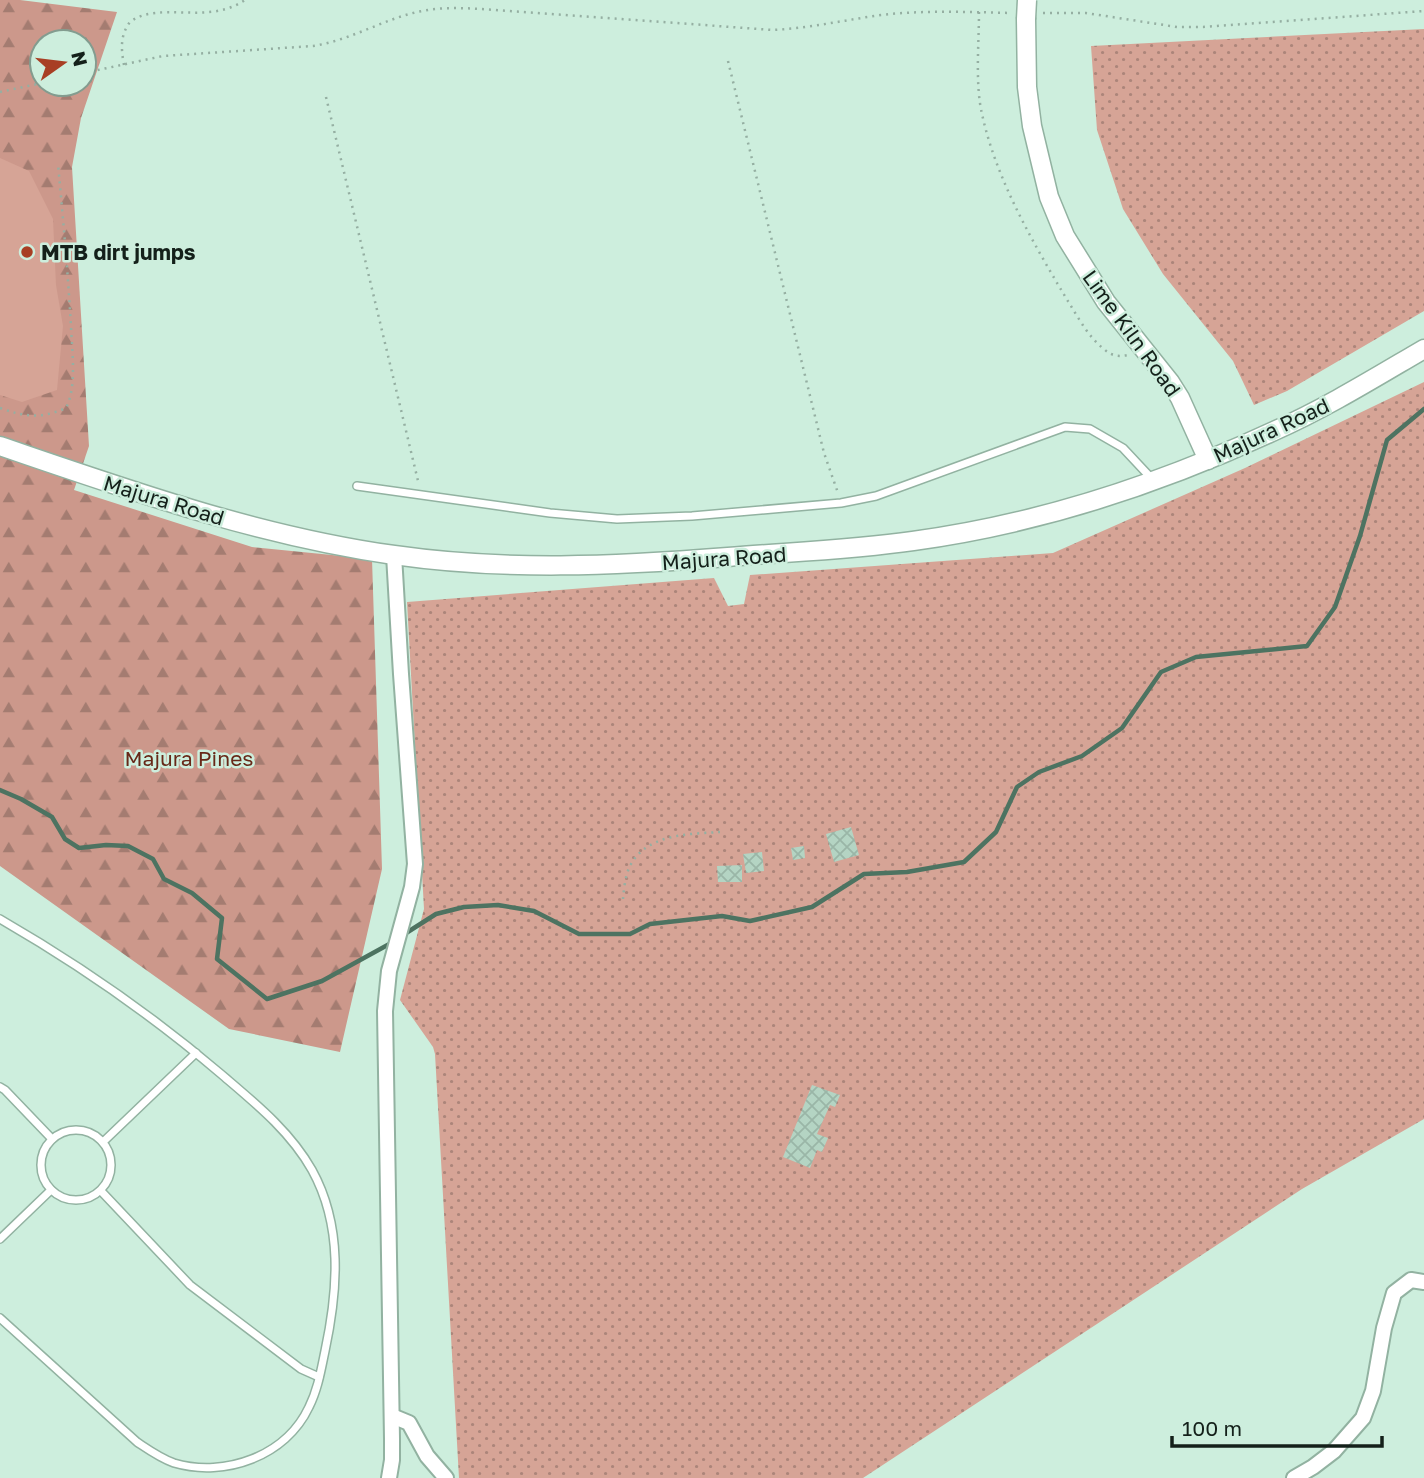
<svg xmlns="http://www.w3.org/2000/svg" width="1424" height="1478" font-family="'Golos Text',sans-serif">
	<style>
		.grass { fill: url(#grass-dots) }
		.forest { fill: url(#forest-firs); fill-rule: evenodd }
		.park { fill: #d6a496 }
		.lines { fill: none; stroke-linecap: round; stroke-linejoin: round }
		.stream { stroke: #4d7361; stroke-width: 4.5 }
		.building { fill: url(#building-cross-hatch) }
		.service-casing { stroke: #92b2a1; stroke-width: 10 }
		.minor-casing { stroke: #92b2a1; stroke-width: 18 }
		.tertiary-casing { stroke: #92b2a1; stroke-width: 21 }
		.path { stroke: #95afa2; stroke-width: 2.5; stroke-dasharray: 2 5; stroke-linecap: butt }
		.service { stroke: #fff; stroke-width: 7 }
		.minor { stroke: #fff; stroke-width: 14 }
		.tertiary { stroke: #fff; stroke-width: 18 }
		.tertiary-bridge-casing { stroke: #92b2a1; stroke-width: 21; stroke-linecap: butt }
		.tertiary-bridge { stroke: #fff; stroke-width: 18 }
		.poi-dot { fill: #a83f24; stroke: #cdeedd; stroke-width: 2.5 }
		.labels { text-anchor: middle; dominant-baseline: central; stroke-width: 5; stroke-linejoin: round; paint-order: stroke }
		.poi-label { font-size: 21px; font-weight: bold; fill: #14201a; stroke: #cdeedd; text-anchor: start }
		.street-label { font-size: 21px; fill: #14201a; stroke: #cdeedd }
		.park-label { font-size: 21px; fill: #672818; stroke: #cdeedd }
	</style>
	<defs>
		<pattern id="grass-dots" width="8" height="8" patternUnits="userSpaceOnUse" patternTransform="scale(1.75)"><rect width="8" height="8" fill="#d6a496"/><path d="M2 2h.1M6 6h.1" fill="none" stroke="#ac857a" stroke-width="1.8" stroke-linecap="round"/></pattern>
		<pattern id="forest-firs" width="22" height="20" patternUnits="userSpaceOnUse" patternTransform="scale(1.75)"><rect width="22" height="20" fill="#cc988b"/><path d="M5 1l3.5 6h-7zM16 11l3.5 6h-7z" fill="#a47c71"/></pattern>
		<pattern id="building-cross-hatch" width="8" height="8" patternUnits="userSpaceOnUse" patternTransform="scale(1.75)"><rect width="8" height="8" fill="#b4d4c3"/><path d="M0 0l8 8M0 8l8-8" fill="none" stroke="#9ab6a7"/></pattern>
	</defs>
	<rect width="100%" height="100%" fill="#cdeedd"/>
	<g class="grass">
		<path d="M1424,29V311L1287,391L1254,405L1233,361L1163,274L1123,209L1097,130L1091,46Z"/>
		<path d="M1424,382V1119L1302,1189L863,1478H459L435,1054L433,1047L400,1000L424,909L407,602L714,578L728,606L744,604L750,575L1053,553L1245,468Z"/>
	</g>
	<path class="forest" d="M0,0H20L117,12L81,118L72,167L89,446L74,490L252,547L372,559L382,869L340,1052L229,1029L0,866ZM42,42H84V84H42Z"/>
	<path class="park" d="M0,158L29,171L53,219L56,285L63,326L57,390L22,402L0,395Z"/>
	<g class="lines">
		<g class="stream">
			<path d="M0,790L21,799L52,817L65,839L79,848L106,845L128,846L153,859L164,879L192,893L222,918L217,959L267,999L322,981L393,942"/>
			<path d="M403,935L436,914L464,907L498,905L534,911L579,934H630L650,924L722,916L750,921L812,907L864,874L907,872L964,862L996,832L1017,787L1039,772L1082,756L1122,728L1161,672L1196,657L1307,646L1335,607L1360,536L1387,440L1424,409"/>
		</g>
	</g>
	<g class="building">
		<path d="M851,827L859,855L834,862L826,834Z"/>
		<path d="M804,846L805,858L793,860L791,848Z"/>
		<path d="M762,852L764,871L746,873L743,854Z"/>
		<path d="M742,865V882H718L717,866Z"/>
		<path d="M812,1085L840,1095L835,1107L830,1105L817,1134L828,1138L822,1152L817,1150L810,1168L783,1157Z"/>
	</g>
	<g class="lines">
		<g class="service-casing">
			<g id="service">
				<path d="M357,486L550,513L617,519L692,516L841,503L876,496L1065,427L1090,429L1123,448L1152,479"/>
				<path d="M0,919C78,964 153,1016 221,1074C255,1103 290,1131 312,1170C343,1226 338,1290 325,1351C321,1370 318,1389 309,1407C286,1456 225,1478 174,1463C160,1458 149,1450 137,1442L0,1318"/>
				<path d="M0,1087L5,1090L52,1139"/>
				<circle cx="76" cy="1165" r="35"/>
				<path d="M103,1142L196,1053"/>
				<path d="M101,1191L190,1285L301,1369L319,1377"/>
				<path d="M0,1239L51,1190"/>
			</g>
		</g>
		<g class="minor-casing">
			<g id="minor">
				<path d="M392,1416L409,1423L427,1456L446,1478"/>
				<path d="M389,1478L392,1460V1439L385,1011L389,971L412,887L415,864L401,674L394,555"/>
				<path d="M1294,1478L1313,1467L1334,1451L1363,1418L1373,1391L1384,1328L1394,1293L1411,1280L1424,1282"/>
			</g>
		</g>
		<g class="tertiary-casing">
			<g id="tertiary">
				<path d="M1026,19L1027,87L1032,126L1049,197L1065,236L1106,302L1170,382L1180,398L1208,460"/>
				<path d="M0,446C129,490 258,536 394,555C505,571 616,566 728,557C789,552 851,550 913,541C1038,524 1160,484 1274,431C1326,408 1376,377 1424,349"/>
			</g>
		</g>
		<g class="path">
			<path d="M979,12C979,43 975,84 982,114C996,179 1032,241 1066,298C1077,315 1087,336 1104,349C1111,356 1119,357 1128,355"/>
			<path d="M1043,13H1086L1177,27H1203L1424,11"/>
			<path d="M728,61L824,453L838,493"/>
			<path d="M124,65C121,49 120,35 130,22C159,0 207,26 245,0"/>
			<path d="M84,73L163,56L313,46C352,40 385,18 422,11C442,7 462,8 482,9L773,30C810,28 845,20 881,15C924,10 968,12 1012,13"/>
			<path d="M0,92L42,83"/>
			<path d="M326,97L419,485"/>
			<path d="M0,408C25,417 41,419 66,408C77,387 72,351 71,327C68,273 63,218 58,164"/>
			<path d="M623,899C624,889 625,876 630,866C646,834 688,834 720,832"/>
		</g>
		<use href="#service" class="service"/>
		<use href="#minor" class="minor"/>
		<use href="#tertiary" class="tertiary"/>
		<g class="tertiary-bridge-casing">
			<path id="tertiary-bridge" d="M1026,19L1027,0"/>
		</g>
		<use href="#tertiary-bridge" class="tertiary-bridge"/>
	</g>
	<circle class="poi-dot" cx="27" cy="252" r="7"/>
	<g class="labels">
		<g class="poi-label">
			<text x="41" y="252">MTB dirt jumps</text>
		</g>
		<g class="street-label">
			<text transform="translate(1132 333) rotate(54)">Lime Kiln Road</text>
			<text transform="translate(1271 430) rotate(-25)">Majura Road</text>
			<text transform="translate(164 500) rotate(17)">Majura Road</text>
			<text transform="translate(724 558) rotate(-4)">Majura Road</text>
		</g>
		<g class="park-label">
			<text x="189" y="758">Majura Pines</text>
		</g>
	</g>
	<g transform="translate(63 63) rotate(76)"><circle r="33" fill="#cdeedd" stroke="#839c8f" stroke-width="2"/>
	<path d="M0-5L12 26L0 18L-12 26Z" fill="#a83f24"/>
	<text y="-10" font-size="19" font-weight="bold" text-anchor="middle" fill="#14201a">N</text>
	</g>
	<path d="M1172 1436v10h210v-10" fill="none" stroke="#14201a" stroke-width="3.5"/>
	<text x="1182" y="1436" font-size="21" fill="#14201a" stroke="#cdeedd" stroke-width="5" paint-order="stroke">100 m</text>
</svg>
